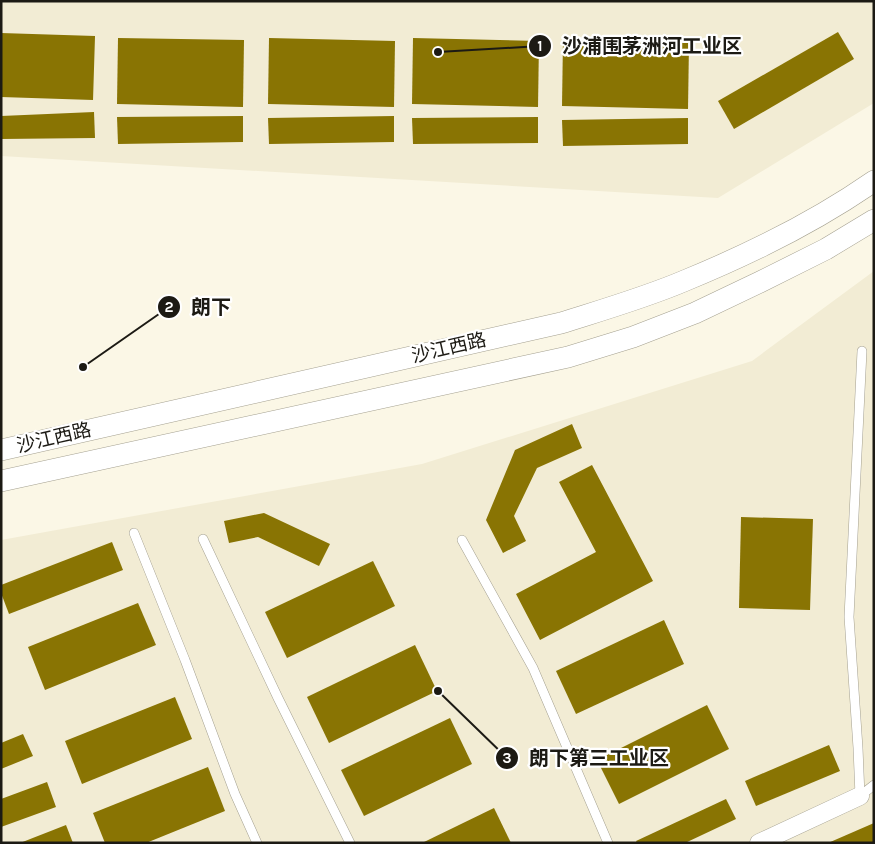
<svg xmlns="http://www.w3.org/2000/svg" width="875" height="844" font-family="Karla,'Noto Sans SC',sans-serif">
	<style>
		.built { fill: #f2ecd4 }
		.building { fill: #897403 }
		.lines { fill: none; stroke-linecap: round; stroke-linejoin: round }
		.service-casing { stroke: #a4a090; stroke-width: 10 }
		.minor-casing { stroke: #a4a090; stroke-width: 19 }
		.tertiary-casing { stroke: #a4a090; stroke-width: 22 }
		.service { stroke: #fff; stroke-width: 9 }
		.minor { stroke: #fff; stroke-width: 18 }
		.tertiary { stroke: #fff; stroke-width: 21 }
		.labels { text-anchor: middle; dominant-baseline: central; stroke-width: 4.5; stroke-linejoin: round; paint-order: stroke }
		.street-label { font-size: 19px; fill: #1c1a14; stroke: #fff }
		.leader { fill: none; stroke: #1c1a14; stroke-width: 2 }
		.callout-dot { fill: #1c1a14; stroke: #fff; stroke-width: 2 }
		.mark-label { font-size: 15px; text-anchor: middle; font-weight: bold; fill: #fff }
		.callout-label { font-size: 20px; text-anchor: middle; font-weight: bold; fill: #1c1a14; stroke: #fff; stroke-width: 4.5; stroke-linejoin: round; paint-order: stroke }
	</style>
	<rect width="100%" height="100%" fill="#fbf7e6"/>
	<g class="built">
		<path d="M1,1H874V103L718,198L1,156Z"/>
		<path d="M874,271V843H1V540L422,464L752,361Z"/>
	</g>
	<g class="building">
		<path d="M838,32L854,59L734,129L718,101Z"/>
		<path d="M1,33L95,36L93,100L1,97Z"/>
		<path d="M118,38L244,40L243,107L117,104Z"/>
		<path d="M269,38L395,41L394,107L268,104Z"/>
		<path d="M413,38L539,41L538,107L412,104Z"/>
		<path d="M563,40L689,43L688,109L562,106Z"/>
		<path d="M94,112L95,138L1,139V116Z"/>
		<path d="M243,116V142L118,144L117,117Z"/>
		<path d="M394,116V142L269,144L268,118Z"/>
		<path d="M538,117V143L413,144L412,118Z"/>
		<path d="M688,118V144L563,146L562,120Z"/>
		<path d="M572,424L582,448L537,468L514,516L526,541L503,553L486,520L515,450Z"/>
		<path d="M592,465L653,581L540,640L516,594L596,552L559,482Z"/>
		<path d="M264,513L330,544L319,566L258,537L229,543L224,521Z"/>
		<path d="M741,517L813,519L810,610L739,608Z"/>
		<path d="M112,542L123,570L9,614L1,593V585Z"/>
		<path d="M373,561L395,606L287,658L265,612Z"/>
		<path d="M138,603L156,645L45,690L28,647Z"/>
		<path d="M664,620L684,664L576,714L556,671Z"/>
		<path d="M415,645L437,691L329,743L307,697Z"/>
		<path d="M175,697L192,739L82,784L65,741Z"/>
		<path d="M707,705L729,749L619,804L597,760Z"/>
		<path d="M450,718L472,764L364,816L341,770Z"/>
		<path d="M23,734L33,756L1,769V743Z"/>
		<path d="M829,745L840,771L756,806L745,781Z"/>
		<path d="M208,767L225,811L146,843H105L93,813Z"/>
		<path d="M47,782L56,807L1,827V799Z"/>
		<path d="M726,799L736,819L685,843H637L636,841Z"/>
		<path d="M494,808L511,843H422Z"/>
		<path d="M874,823V843H828Z"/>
		<path d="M66,825L73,843H20Z"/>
	</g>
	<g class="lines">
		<g class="service-casing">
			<g id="service">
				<path d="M862,351L849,617L858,748L860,796L874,785"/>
				<path d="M134,533L185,660L235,794L257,843"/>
				<path d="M203,539L278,698L350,843"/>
				<path d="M462,540L533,668L608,843"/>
			</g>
		</g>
		<g class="minor-casing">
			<path id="minor" d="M759,843L860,796"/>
		</g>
		<g class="tertiary-casing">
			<g id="tertiary">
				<path d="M1,450L561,323C602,310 644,298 684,281C750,254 815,222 874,181"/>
				<path d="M1,481L568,357L633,337L695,313L760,282L826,249L874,220"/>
			</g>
		</g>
		<use href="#service" class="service"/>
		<use href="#minor" class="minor"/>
		<use href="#tertiary" class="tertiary"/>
	</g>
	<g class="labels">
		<g class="street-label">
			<text transform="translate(449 348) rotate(-13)">沙江西路</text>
			<text transform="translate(54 438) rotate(-13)">沙江西路</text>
		</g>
	</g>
	<path class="leader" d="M438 52L540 46M83 367L169 307M438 691L507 758"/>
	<g class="callout-dot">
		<circle cx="438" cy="52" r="5"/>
		<circle cx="83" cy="367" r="5"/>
		<circle cx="438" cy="691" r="5"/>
		<circle cx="540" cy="46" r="12"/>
		<circle cx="169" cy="307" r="12"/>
		<circle cx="507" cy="758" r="12"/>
	</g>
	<g class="mark-label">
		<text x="540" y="51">1</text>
		<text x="169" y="312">2</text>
		<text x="507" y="763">3</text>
	</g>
	<g class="callout-label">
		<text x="652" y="53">沙浦围茅洲河工业区</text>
		<text x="211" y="314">朗下</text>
		<text x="599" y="765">朗下第三工业区</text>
	</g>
	<rect width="875" height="844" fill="none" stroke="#1c1a14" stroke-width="5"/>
</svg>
